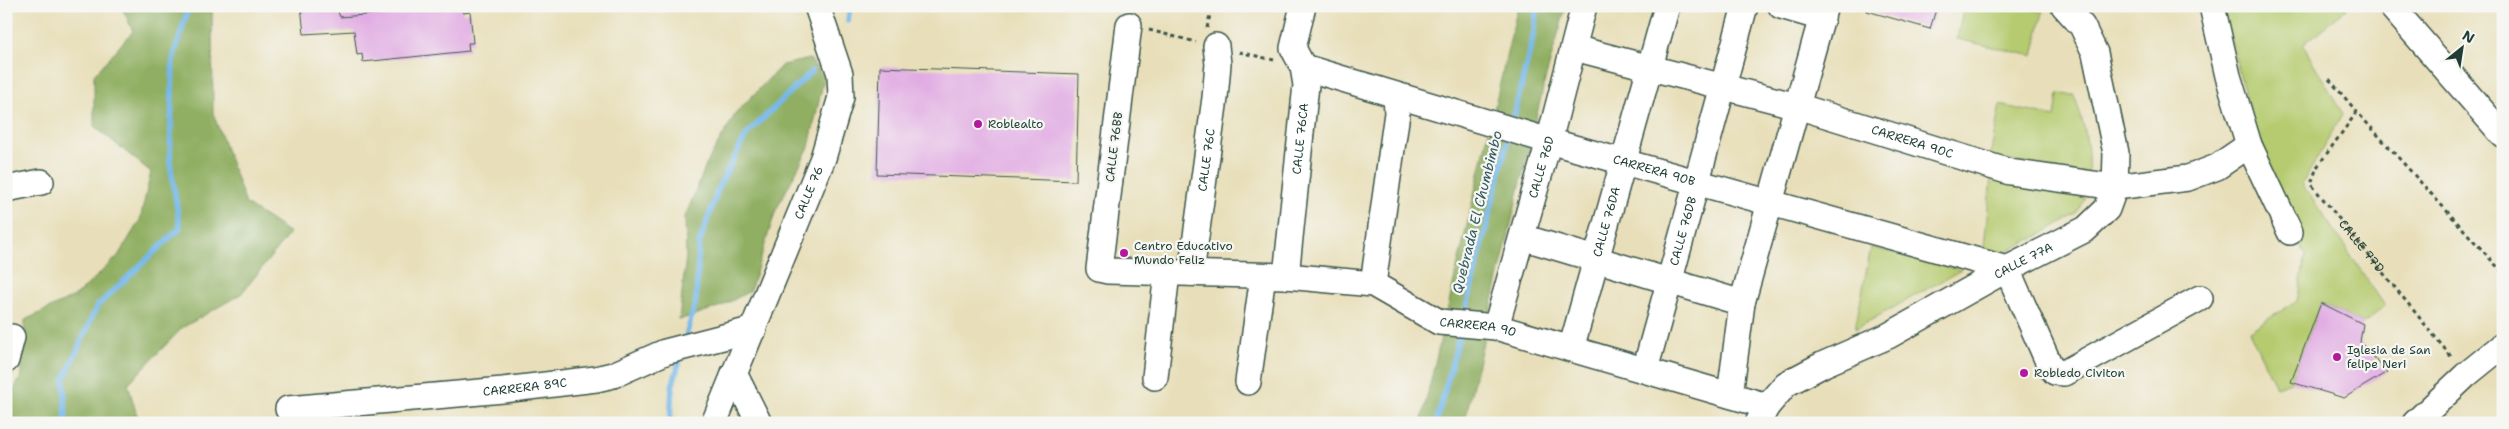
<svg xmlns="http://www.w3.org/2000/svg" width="2509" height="429" font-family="'Shantell Sans',sans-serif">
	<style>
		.green { fill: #b6cb6f; stroke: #6a8452 }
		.forest { fill: #90af62; stroke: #58764b }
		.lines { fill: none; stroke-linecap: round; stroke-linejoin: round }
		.stream { stroke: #74b8ea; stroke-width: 5.5 }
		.building { fill: #e1ace3 }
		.minor-casing { stroke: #3d5548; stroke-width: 28 }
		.path { stroke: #3d5548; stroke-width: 3; stroke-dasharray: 4 4; stroke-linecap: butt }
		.minor { stroke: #fff; stroke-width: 25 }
		.poi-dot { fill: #b5179e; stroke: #f6f6f2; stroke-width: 2 }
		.labels { text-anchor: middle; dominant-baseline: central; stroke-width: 4.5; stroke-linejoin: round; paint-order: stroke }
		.poi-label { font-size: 12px; fill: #1f3d34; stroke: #f6f6f2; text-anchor: start }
		.street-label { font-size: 12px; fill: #1f3d34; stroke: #f6f6f2 }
		.water-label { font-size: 14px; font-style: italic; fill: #345c62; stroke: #f6f6f2 }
	</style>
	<rect width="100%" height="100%" fill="#f6f6f2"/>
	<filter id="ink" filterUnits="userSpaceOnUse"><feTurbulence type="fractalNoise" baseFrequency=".02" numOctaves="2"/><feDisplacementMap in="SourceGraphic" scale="10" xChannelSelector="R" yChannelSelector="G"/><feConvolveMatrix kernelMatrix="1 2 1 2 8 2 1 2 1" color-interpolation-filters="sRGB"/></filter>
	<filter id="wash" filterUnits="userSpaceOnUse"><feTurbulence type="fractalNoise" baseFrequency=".0096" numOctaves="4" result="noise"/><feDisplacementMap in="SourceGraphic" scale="20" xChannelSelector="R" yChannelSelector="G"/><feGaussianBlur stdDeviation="1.12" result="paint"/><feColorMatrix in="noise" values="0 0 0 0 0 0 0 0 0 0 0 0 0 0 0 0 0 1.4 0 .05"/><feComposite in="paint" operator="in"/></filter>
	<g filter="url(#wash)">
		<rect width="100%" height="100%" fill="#e8dfba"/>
		<g class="green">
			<path d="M1964,6H2019L2043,12L2033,56L1957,39Z"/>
			<path d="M2221,6H2349L2303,45L2343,114L2302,184L2385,306L2363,324L2321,303L2291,382L2276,387L2249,331L2297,301L2306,255L2271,189Z"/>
			<path d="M2058,94L2074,95C2084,124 2090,144 2088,176L1990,157L2000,105L2055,117Z"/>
			<path d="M1991,178L2086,198L2076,214L2040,235L1993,258L1983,256Z"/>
			<path d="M1871,247L1961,270L1855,329Z"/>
		</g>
		<g class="forest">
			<path d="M121,6H212L213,113L246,204L290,233L241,294L182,328L128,384L139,423H6V401L20,379L25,320L77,295L118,256L140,220L151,172L94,126V75L133,31Z"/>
			<path d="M1518,6H1566L1545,80L1464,423H1421Z"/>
			<path d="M810,59L824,78L809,147L776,210L750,291L722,306L679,320L686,256L685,217L707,163L736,113L782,65Z"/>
		</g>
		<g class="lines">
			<g class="stream">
				<path d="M848,21L850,6"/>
				<path d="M1512,124L1533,37L1537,6"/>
				<path d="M1464,318L1509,135"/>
				<path d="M685,340L696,300L699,244L720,184L747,134L812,71"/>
				<path d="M66,423L64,380L97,306L180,228L170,162L173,59L189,6"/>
				<path d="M670,423L672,387L681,356"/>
				<path d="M1436,423L1461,329"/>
			</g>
		</g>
		<g id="blocks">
			<g class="building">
				<path d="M301,6H336L340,17L388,13V11L462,6L463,13L470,12L473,43H468L469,51L363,62L362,54L357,55L354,31L304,34Z"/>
				<path d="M1867,6H1937L1930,29L1867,11Z"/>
				<path d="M880,67L1079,74L1076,181L877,174Z"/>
				<path d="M2321,303L2363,324L2360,342L2387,372L2344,398L2291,382Z"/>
			</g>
		</g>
	</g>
	<g filter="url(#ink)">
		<use href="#blocks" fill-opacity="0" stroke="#3d5548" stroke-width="1"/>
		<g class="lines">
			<g class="minor-casing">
				<g id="minor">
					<path d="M1781,6L1822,18"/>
					<path d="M2212,6L2228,76L2249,145L2290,232"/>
					<path d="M2391,6L2503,135"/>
					<path id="s2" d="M1129,25L1099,269L1108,271L1286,276L1373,284L1439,322L1496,327L1767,406"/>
					<path id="s3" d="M1574,48L1797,106L2010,172L2115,187L2188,178L2217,167L2249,145"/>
					<path id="s4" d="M1303,67L1549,141L2007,269L2050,366L2055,372L2064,373L2200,298"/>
					<path d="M6,189L41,182"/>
					<path d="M1522,237L1742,303"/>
					<path id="s5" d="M1191,273L1215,98L1218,64L1216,46"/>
					<path id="s6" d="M1286,276L1306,85L1303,67L1293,48L1303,6"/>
					<path d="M1373,284L1397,113L1396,96"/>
					<path id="s7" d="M1496,327L1549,141L1584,6"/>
					<path id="s8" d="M1571,349L1667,6"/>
					<path d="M6,360L12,337"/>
					<path id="s9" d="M1645,370L1745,6"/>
					<path d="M734,373L759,423"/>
					<path d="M1155,377L1167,273"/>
					<path d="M1248,382L1263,276"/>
					<path d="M1730,395L1742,303L1825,6"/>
					<path id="s10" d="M288,409L503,390L596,379L613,375L665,352L754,329"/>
					<path id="s11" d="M714,423L823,158L841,97L840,74L817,6"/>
					<path id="s12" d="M1758,423L1767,406L1786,384L1824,364L1888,336L2007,269L2086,229L2107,209L2115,187L2116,153L2095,53L2082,26L2064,6"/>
					<path d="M2415,423L2466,375L2503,345"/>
				</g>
			</g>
			<g class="path">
				<path d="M1207,28L1212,6"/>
				<path d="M1149,30L1196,42"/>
				<path d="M1239,52L1274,60"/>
				<path d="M2329,79L2357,112L2503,273"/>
				<path id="s1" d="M2357,112L2317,167L2311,184L2453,359"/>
			</g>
			<use href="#minor" class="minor"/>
		</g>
	</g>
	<g class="poi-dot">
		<circle cx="978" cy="124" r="5"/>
		<circle cx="1124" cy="253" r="5"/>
		<circle cx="2337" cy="357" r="5"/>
		<circle cx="2024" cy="373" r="5"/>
	</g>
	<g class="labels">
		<g class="poi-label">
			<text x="988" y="124">Roblealto</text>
			<text x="1134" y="246">Centro Educativo<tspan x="1134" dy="14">Mundo Feliz</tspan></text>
			<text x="2347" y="350">Iglesia de San<tspan x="2347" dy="14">felipe Neri</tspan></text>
			<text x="2034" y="373">Robledo Civiton</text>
		</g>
		<g class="street-label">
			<text stroke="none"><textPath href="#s6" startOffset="138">CALLE 76CA</textPath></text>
			<text stroke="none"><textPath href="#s3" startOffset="351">CARRERA 90C</textPath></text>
			<text transform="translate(1114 147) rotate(-83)">CALLE 76BB</text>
			<text stroke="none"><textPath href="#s5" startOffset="114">CALLE 76C</textPath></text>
			<text stroke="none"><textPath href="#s7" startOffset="166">CALLE 76D</textPath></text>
			<text stroke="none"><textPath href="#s4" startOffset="366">CARRERA 90B</textPath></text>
			<text stroke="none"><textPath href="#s11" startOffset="249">CALLE 76</textPath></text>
			<text stroke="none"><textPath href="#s8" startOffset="132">CALLE 76DA</textPath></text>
			<text stroke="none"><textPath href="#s9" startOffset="144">CALLE 76DB</textPath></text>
			<text stroke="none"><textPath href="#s1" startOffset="166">CALLE 77D</textPath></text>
			<text stroke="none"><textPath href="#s12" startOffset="316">CALLE 77A</textPath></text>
			<text stroke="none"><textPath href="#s2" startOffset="636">CARRERA 90</textPath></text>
			<text stroke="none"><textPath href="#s10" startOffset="238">CARRERA 89C</textPath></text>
		</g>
		<g class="water-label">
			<text transform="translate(1477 212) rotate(-76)">Quebrada El Chumbimbo</text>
		</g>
	</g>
	<rect width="2509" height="429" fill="none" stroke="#f6f6f2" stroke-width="25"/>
	<g transform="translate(2462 48) rotate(30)" stroke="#f6f6f2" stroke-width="4" paint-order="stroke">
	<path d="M0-4L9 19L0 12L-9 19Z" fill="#1f3d34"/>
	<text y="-8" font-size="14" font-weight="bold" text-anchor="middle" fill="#1f3d34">N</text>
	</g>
</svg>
